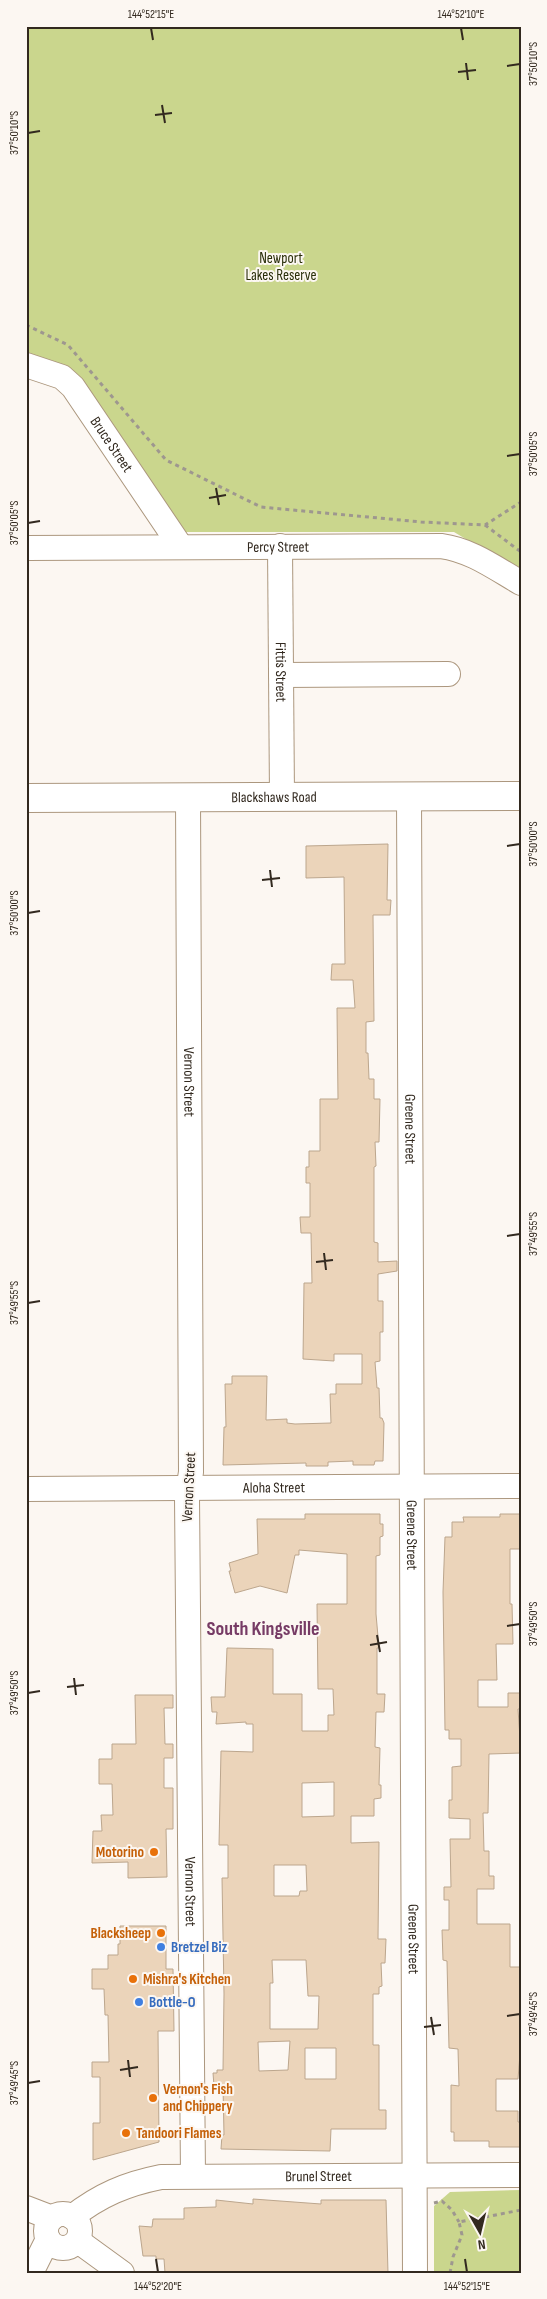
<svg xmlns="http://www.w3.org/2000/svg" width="547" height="2299" font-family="'Sofia Sans Condensed',sans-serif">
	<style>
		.green { fill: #cad68d }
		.building { fill: #ebd4ba; stroke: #bca68d; fill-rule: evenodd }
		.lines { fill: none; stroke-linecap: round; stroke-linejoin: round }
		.minor-casing { stroke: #ac977e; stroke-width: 26 }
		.major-casing { stroke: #ac977e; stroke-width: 30 }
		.path { stroke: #9e978f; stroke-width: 3; stroke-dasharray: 4 4; stroke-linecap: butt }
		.minor { stroke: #fff; stroke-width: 24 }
		.major { stroke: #fff; stroke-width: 28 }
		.ticks { fill: none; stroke: #32291f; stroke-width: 2 }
		.food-dot { fill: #e8710a; stroke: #fcf7f2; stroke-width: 2 }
		.shop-dot { fill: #3f7fe0; stroke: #fcf7f2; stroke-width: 2 }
		.labels { text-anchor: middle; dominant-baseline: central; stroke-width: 4; stroke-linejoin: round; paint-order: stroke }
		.park-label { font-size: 15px; fill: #292e09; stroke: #fcf7f2 }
		.street-label { font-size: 15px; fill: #32291f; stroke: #fcf7f2 }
		.food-label { font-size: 15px; font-weight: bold; fill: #c56008; stroke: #fcf7f2; text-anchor: start }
		.shop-label { font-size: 15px; font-weight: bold; fill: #366cbe; stroke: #fcf7f2; text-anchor: start }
		.district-label { font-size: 20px; font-weight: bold; fill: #763b65; stroke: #fcf7f2 }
		.neatline { fill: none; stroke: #32291f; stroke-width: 2 }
		.ticks-label { font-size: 12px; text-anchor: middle; fill: #32291f }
	</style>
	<rect width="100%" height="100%" fill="#fcf7f2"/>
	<g class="green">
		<path d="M26,26H521V572L454,532H175L53,361L26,354Z"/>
		<path d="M521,2190V2273H434V2206L450,2192Z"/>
	</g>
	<g class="building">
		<path d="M388,844L387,900H391L390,915H373L374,1021L366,1022V1053H368L369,1079H374V1099H380L379,1142H375L376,1166L374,1167V1242L378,1243V1262L397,1261V1271L378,1274V1301H383V1332H380V1361L375,1362L377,1388H379L380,1418H382L384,1423L383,1461H375L374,1465H353V1461L328,1462V1466H306V1463L223,1465L224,1427H226L225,1384H232V1376H267L266,1420L287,1419V1423L295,1424L331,1423L330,1394H336V1384H362V1354H334V1361L303,1359L304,1283H312L311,1233H301L300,1217H310V1183H306V1167H309V1151H320V1099H338L337,1008H355L353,980H331L332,964H345L344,877L306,878V846Z"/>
		<path d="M305,1514H380V1524H383V1536L380,1537V1555L376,1556V1614L379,1648H377V1694H385L384,1712H376L375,1747L380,1748L379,1785H381V1798L374,1799V1816H351V1843L379,1842L378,1939H386L385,1963H381L382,1986L379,1987V1994H373V2045H379V2110H386V2129H331L330,2151L221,2149L222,2135H224L223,2085L214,2086L213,2073H217V2070H223L224,1994L222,1878H228V1845H219L221,1751L253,1752V1724H246V1722L216,1724L217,1712H212L211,1697H225L227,1648L273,1649V1694H302V1731H328V1715H334L333,1689H318L317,1604H347V1554L299,1550V1555H295L287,1593L260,1586L235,1593L229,1571H231L229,1563L258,1554L257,1519H305ZM334,1782V1816L302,1817V1783ZM274,1865H306L307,1891H300L299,1896H274ZM272,1960H306L308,1996H319L318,2029H270V1983H273ZM290,2041L288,2070L259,2071L258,2042ZM305,2048H336V2079H305Z"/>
		<path d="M500,1514H521V1549H510V1604H512L513,1644H496L497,1680H478V1707H508V1693H521V1709H518L521,1753L489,1754L488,1813H483L484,1851H489V1876H494V1889H477V1924H510V1967H521V2041L518,2079H496V2111H518V2122H521V2147H489V2141H454V2132H451V2085L459,2086L458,2049L449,2048L447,1961L443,1960L442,1930H449V1900H444V1887H451L450,1839H470V1819L449,1818V1800H452V1767L461,1766V1739H449V1730H445L443,1592L445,1537H452V1522H464L463,1517H500Z"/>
		<path d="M135,1695H173V1708H164L165,1744H173V1758H164V1788H173V1829H166L167,1877L128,1878V1862L92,1863L93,1831H102L101,1815H113L112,1784H99V1759H112V1744H136Z"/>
		<path d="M120,1926H166V1969H173L174,2031H158L159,2142L93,2160V2123H100V2077H92V2062H109L108,2015H105L104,1989H92V1969H108V1955H118V1944H120Z"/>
		<path d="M253,2199L321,2204V2200H386L388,2273H165L164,2259H156V2256H143L139,2226L152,2227L153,2219H184V2208L216,2207V2200L253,2204Z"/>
	</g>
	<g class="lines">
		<g class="minor-casing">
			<g id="minor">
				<path id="s1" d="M26,365L62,377L73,387L181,547"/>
				<path id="s2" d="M280,546L282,797"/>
				<path id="s3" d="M26,548L441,546C471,550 495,568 521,583"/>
				<path d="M281,675L448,674"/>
				<path id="s4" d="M409,797L415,2273"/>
				<path id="s5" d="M188,798L191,1472L187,1497L193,2176"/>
				<path id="s6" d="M26,1489L521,1486"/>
				<path d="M26,2208L52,2218"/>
				<circle cx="63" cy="2231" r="17"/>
				<path id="s7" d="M72,2217C100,2195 126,2184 161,2177L521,2175"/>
				<path d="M78,2241L122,2273"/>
				<path d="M31,2273L48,2239"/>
			</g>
		</g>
		<g class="major-casing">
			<g id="major">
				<path id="s8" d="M26,798L521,796"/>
			</g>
		</g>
		<g class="path">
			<path d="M26,27L27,26"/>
			<path d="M26,325L68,345L166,460L261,507L421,522L485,525L521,502"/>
			<path d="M485,525L521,552"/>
			<path d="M434,2203L442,2201L452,2210L459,2222"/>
			<path d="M450,2273L453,2257L462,2235L459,2222L521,2210"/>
		</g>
		<use href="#minor" class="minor"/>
		<use href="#major" class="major"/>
	</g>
	<path class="ticks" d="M151,28L153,40M461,28L463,40M466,63L468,80M507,66L520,64M458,72L476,70M162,105L165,123M155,115L172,113M28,133L40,131M507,456L520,454M216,488L219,505M209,498L226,495M28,523L40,521M507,846L520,844M270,870L272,887M262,880L280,878M28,913L40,911M507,1236L520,1234M324,1253L326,1270M316,1262L333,1260M28,1303L40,1301M507,1626L520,1624M377,1635L380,1652M370,1645L387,1642M74,1678L76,1695M67,1687L84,1685M28,1693L40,1691M507,2016L520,2014M431,2017L434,2035M424,2027L441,2025M128,2060L130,2077M120,2070L138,2067M28,2083L40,2081M156,2259L158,2272M465,2259L467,2272"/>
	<g class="food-dot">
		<circle cx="154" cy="1852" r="5"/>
		<circle cx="161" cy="1933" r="5"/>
		<circle cx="133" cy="1979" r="5"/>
		<circle cx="153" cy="2098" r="5"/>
		<circle cx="126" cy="2133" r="5"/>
	</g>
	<g class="shop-dot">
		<circle cx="161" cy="1947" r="5"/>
		<circle cx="139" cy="2002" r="5"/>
	</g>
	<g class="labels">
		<g class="park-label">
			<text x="281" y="258">Newport<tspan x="281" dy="17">Lakes Reserve</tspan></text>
		</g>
		<g class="street-label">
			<text stroke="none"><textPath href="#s1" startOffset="122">Bruce Street</textPath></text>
			<text stroke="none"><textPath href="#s3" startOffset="252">Percy Street</textPath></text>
			<text stroke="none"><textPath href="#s2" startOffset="126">Fittis Street</textPath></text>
			<text stroke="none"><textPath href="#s8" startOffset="248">Blackshaws Road</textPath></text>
			<text stroke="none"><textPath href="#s5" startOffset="284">Vernon Street</textPath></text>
			<text stroke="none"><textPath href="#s4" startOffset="332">Greene Street</textPath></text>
			<text transform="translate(189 1487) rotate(-87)">Vernon Street</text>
			<text stroke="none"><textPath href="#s6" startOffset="248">Aloha Street</textPath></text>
			<text stroke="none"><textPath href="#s4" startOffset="738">Greene Street</textPath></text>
			<text stroke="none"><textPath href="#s5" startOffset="1094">Vernon Street</textPath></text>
			<text stroke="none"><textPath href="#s4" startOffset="1142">Greene Street</textPath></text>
			<text stroke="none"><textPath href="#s7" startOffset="256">Brunel Street</textPath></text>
		</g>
		<g class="food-label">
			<text x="144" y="1852" text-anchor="end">Motorino</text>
			<text x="151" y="1933" text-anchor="end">Blacksheep</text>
			<text x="143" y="1979">Mishra's Kitchen</text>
			<text x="163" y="2089">Vernon's Fish<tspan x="163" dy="17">and Chippery</tspan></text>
			<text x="136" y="2133">Tandoori Flames</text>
		</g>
		<g class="shop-label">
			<text x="171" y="1947">Bretzel Biz</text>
			<text x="149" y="2002">Bottle-O</text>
		</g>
		<g class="district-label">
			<text x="263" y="1629">South Kingsville</text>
		</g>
	</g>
	<rect width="547" height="2299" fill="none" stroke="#fcf7f2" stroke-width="55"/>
	<g transform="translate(480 2232) rotate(172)" stroke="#fcf7f2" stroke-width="4" paint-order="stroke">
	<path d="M0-4L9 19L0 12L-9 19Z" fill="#32291f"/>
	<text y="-8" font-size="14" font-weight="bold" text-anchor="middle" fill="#32291f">N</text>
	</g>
	<rect x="28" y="28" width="492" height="2244" class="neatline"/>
	<g class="ticks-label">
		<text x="151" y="18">144°52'15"E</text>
		<text x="461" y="18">144°52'10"E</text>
		<text transform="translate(533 64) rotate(-90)" y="4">37°50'10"S</text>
		<text transform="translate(14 133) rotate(-90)" y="4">37°50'10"S</text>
		<text transform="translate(533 454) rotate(-90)" y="4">37°50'05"S</text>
		<text transform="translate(14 523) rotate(-90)" y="4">37°50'05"S</text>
		<text transform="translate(533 844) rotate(-90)" y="4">37°50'00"S</text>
		<text transform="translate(14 913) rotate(-90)" y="4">37°50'00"S</text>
		<text transform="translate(533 1234) rotate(-90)" y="4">37°49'55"S</text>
		<text transform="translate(14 1303) rotate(-90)" y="4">37°49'55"S</text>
		<text transform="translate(533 1624) rotate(-90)" y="4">37°49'50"S</text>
		<text transform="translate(14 1693) rotate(-90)" y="4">37°49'50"S</text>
		<text transform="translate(533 2014) rotate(-90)" y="4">37°49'45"S</text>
		<text transform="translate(14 2083) rotate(-90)" y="4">37°49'45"S</text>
		<text x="158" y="2290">144°52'20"E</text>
		<text x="467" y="2290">144°52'15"E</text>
	</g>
</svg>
